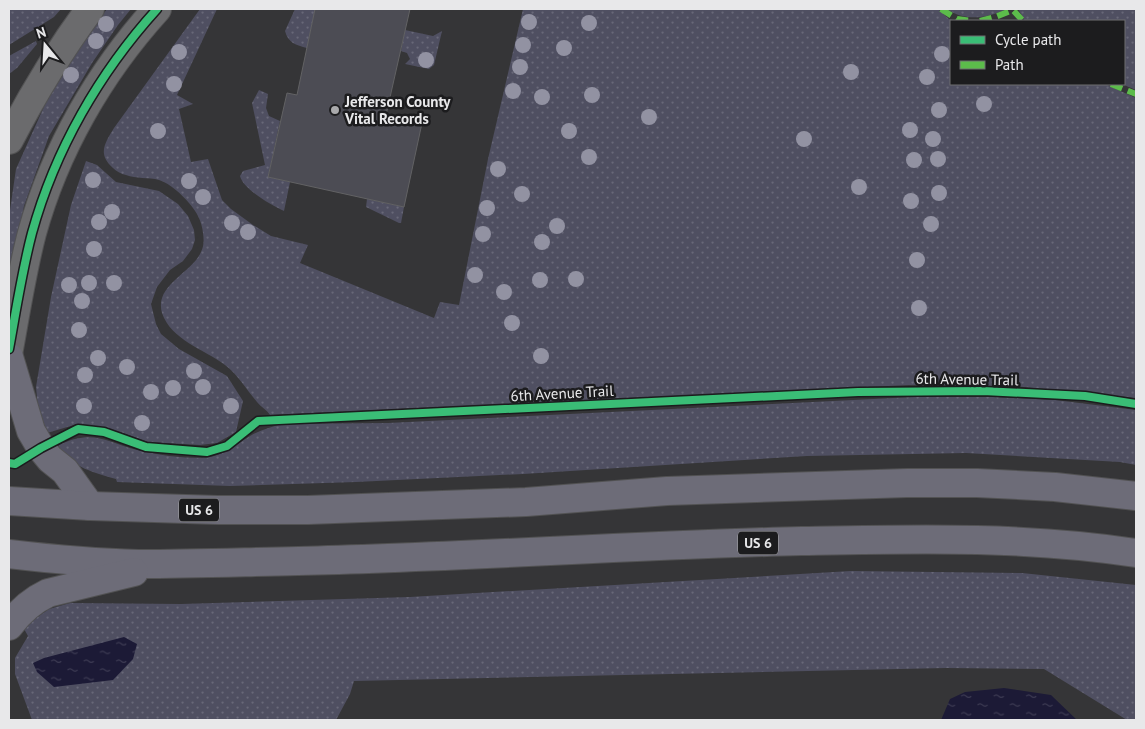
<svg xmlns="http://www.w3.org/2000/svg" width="1145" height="729" font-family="'PT Sans',sans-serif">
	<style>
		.grass { fill: url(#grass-dots) }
		.water { fill: url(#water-ripples) }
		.building { fill: #4c4c54; stroke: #626264 }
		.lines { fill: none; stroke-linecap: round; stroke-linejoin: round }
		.secondary-casing { stroke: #525253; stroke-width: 30 }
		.highway-casing { stroke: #525253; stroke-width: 30 }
		.secondary { stroke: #6b6b6d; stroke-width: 28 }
		.highway { stroke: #6d6c78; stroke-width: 28 }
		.quiet { stroke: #5cbc4b; stroke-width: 6; stroke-dasharray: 12 6; stroke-linecap: butt }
		.cycleway-casing { stroke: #1c1c1e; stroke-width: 11 }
		.cycleway { stroke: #3abd76; stroke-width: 8 }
		.tree { fill: #9292a2 }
		.poi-dot { fill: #a9a9ab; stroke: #1c1c1e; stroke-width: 2 }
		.labels { text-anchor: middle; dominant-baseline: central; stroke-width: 5; stroke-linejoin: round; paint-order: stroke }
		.shield { fill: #1c1c1e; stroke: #ababad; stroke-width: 1 }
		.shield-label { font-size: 14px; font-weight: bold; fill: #e8e8ea }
		.poi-label { font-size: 15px; font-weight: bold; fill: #e8e8ea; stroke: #1c1c1e; text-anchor: start }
		.street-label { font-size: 15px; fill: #e8e8ea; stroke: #1c1c1e }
	</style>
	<defs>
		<pattern id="grass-dots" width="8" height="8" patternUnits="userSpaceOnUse" patternTransform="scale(1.25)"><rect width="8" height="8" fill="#4f4f61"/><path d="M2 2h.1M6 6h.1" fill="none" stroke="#686878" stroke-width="1.8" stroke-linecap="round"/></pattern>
		<pattern id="water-ripples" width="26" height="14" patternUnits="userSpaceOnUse" patternTransform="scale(1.25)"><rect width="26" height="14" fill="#1c1a36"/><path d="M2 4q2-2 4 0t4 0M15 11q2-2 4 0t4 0" fill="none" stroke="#3d3b53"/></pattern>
	</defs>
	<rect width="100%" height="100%" fill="#353537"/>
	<g class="grass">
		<path d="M9,9H61L54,17L9,45Z"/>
		<path d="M107,9H131L118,25L92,63L49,136L24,206L11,268H9V217L16,169L52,89L76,50Z"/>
		<path d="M200,9H217L177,95L193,104L179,109L191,162L208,159L222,200L231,209L253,225L271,236L308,245L300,263L434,318L440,302L459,305L488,159L523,9H938L949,19L956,21H951V84H1105L1136,98V398L1014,386L909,385L270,415C267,410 261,407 257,402C246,389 239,376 225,365C204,349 171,340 162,313C154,285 192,273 201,252C204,246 204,240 203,233C202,222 197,212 189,203C181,194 171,184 159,180C149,177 136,179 126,175C121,174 116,171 113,168C97,154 105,143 114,128Z"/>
		<path d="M295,9L315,10L307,48C296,45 288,43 285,31Z"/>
		<path d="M947,9H1007C988,18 965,22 947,9Z"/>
		<path d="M1018,9H1136V90L1122,84H1124V21H1025Z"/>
		<path d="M405,30L433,36L442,31L434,65L429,69L405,64L410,59L407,53L401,51Z"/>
		<path d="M36,41L37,44L17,68L9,74V56Z"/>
		<path d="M259,90L268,94L266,108L269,116L280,121L268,177L290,182L284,211C271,205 243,189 240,176L243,171L265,165L252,103Z"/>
		<path d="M86,161L97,165L116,182L159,191L178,204L188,216L194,230L195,240L192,249L183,261L170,270L157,287L151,304L156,324L161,334L179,349L227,376L243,401L236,432L217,443L200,445L148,442L120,432L74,425L47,433L39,418L36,387L51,297L71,205Z"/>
		<path d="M367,199L404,207L401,223H399L366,207Z"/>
		<path d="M914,397H993L1055,400L1136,410V465L1120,462L966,453L807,456L523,474L356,482L230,486L117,482L116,479C91,472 77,468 58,450L59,445C92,429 105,441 137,450C158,455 180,458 202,458C222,457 234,446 250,436C260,430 271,427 282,424L388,423Z"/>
		<path d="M851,571L1022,573L1136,585V720H1127L1044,669L946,668L354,681L350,694L336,720H32L15,674V658L28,636L23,627L49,609L70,603L181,604L410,597Z"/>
	</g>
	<g class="water">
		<path d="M124,637L137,644L133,659L113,680L54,687L37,672L33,663L44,658Z"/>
		<path d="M1004,688L1051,695L1077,720H941L950,699L965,692Z"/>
	</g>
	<path class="building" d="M315,9H410L386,115L422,123L404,207L268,177L287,93L297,95Z"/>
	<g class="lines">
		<g class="secondary-casing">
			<g id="secondary">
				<path d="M9,140C33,94 59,51 90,9"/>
				<path d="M9,349C16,311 22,271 32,233C55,150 99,73 157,9"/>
			</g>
		</g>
		<g class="highway-casing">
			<g id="highway">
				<path d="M9,357L31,431L41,448L50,459L65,471L90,506"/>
				<path d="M9,501L90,506L218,510H308L526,502L667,491L907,483H977L1055,487L1136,496"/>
				<path d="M9,554C52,559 95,563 139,564C192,564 245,562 298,561C466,557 634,545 802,541C913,539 1026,536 1136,553"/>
				<path d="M9,626C20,611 31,601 48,593L134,572"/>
			</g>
		</g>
		<use href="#secondary" class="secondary"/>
		<use href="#highway" class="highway"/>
		<g class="quiet">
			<path d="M941,9L957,19L971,21"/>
			<path d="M980,21L995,17L1013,10L1023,21"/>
			<path d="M1111,84L1136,94"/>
		</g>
		<g class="cycleway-casing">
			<g id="cycleway">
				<path d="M9,349C16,311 22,271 32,233C55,150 99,73 157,9"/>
				<path d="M9,463L15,464L41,448L78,429L104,432L146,447L207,452L227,446L258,421L858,392L983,391L1085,396L1136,404"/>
			</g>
		</g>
		<use href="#cycleway" class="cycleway"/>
	</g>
	<g class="tree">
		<circle cx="529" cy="22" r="8"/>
		<circle cx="589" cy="23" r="8"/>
		<circle cx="106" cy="24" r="8"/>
		<circle cx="96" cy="41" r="8"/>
		<circle cx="523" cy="45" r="8"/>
		<circle cx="564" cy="48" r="8"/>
		<circle cx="179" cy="52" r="8"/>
		<circle cx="942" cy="54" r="8"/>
		<circle cx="426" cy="60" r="8"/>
		<circle cx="520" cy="67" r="8"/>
		<circle cx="851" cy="72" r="8"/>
		<circle cx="71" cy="75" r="8"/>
		<circle cx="927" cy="77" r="8"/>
		<circle cx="174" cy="84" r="8"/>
		<circle cx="513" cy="91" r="8"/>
		<circle cx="592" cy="95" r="8"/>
		<circle cx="542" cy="97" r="8"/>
		<circle cx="984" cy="104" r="8"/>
		<circle cx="939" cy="110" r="8"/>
		<circle cx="649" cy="117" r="8"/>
		<circle cx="910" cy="130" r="8"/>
		<circle cx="158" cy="131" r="8"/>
		<circle cx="569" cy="131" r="8"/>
		<circle cx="804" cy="139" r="8"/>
		<circle cx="933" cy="139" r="8"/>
		<circle cx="589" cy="157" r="8"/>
		<circle cx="938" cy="159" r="8"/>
		<circle cx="914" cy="160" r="8"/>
		<circle cx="498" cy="169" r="8"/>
		<circle cx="93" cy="180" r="8"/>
		<circle cx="189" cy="181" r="8"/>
		<circle cx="859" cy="187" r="8"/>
		<circle cx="939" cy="193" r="8"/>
		<circle cx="522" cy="194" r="8"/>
		<circle cx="203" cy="197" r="8"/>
		<circle cx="911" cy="201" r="8"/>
		<circle cx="487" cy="208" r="8"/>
		<circle cx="112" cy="212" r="8"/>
		<circle cx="99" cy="222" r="8"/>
		<circle cx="232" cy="223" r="8"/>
		<circle cx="931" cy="224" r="8"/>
		<circle cx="557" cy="226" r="8"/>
		<circle cx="248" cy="232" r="8"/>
		<circle cx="483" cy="234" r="8"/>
		<circle cx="542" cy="242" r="8"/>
		<circle cx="94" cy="249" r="8"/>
		<circle cx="917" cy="260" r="8"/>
		<circle cx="475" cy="275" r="8"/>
		<circle cx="576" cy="279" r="8"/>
		<circle cx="540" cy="280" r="8"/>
		<circle cx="89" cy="283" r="8"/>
		<circle cx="114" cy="283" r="8"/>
		<circle cx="69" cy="285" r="8"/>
		<circle cx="504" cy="292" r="8"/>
		<circle cx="82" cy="301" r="8"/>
		<circle cx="919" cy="308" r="8"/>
		<circle cx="512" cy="323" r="8"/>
		<circle cx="79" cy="330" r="8"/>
		<circle cx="541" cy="356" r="8"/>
		<circle cx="98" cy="358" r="8"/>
		<circle cx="127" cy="367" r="8"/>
		<circle cx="194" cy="371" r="8"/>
		<circle cx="85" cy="375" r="8"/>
		<circle cx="203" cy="387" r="8"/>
		<circle cx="173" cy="388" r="8"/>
		<circle cx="151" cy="392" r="8"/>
		<circle cx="84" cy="406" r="8"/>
		<circle cx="231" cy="406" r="8"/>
		<circle cx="142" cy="423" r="8"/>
	</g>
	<circle class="poi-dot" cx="335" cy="110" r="5"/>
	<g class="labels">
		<g class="shield">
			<rect x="179" y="498.5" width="40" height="23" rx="4"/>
			<rect x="738" y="531.5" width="40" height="23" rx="4"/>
		</g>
		<g class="shield-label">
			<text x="199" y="510">US 6</text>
			<text x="758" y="543">US 6</text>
		</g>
		<g class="poi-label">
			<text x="345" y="101">Jefferson County<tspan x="345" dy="17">Vital Records</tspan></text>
		</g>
		<g class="street-label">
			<text transform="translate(967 379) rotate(1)">6th Avenue Trail</text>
			<text transform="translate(562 393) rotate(-3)">6th Avenue Trail</text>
		</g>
	</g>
	<rect width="1145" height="729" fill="none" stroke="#e8e8ea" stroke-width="20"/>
	<rect x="950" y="20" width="175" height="65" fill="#1c1c1e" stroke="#6e6e70"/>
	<rect x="960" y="36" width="25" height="8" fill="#3abd76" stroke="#6e6e70"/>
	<text x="995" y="45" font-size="15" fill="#e8e8ea">Cycle path</text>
	<rect x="960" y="61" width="25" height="8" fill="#5cbc4b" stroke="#6e6e70"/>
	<text x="995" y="70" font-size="15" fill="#e8e8ea">Path</text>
	<g transform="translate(45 45) rotate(342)" stroke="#1c1c1e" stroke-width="4" paint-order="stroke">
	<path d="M0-4L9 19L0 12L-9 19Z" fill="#e8e8ea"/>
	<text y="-8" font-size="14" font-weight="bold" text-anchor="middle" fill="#e8e8ea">N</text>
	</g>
</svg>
